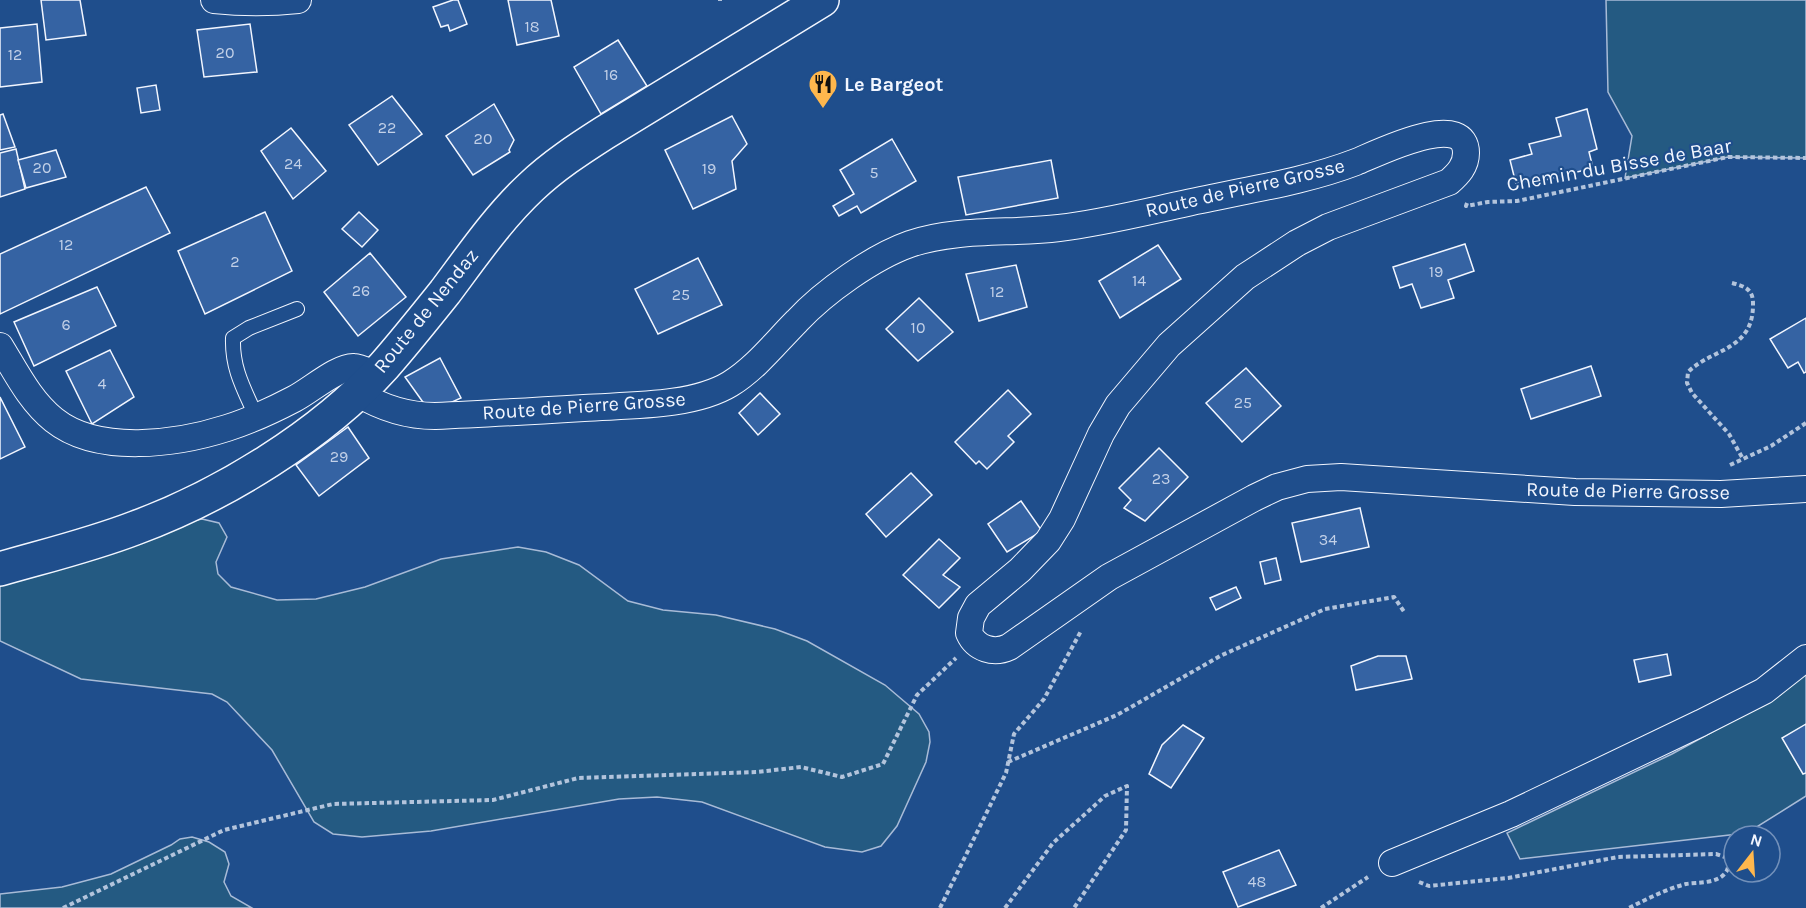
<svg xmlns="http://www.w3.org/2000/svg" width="1806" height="908" font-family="Karla,sans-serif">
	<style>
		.green { fill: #245a82; stroke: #a8bbd7; stroke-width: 1.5 }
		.building { fill: #3563a3; stroke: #f2f6ff; stroke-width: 1.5 }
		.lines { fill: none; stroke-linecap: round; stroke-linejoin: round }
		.service-casing { stroke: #f2f6ff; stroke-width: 16 }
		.minor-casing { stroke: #f2f6ff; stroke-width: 28 }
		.secondary-casing { stroke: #f2f6ff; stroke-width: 36 }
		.path { stroke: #b3c4dc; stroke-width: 4; stroke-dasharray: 4.5 3; stroke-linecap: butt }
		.service { stroke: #1f4e8c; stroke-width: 14 }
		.minor { stroke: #1f4e8c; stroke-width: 26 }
		.secondary { stroke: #1f4e8c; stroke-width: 33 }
		.labels { text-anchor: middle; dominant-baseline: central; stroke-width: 4.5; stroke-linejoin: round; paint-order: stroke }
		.number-label { font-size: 16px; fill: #c3d1e8 }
		.poi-label { font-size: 20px; font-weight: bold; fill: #f2f6ff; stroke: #1f4e8c; text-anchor: start }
		.street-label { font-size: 20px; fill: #f2f6ff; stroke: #1f4e8c }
	</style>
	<rect width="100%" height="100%" fill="#1f4e8c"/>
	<g class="green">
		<path d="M1606,0H1806V158L1728,157L1625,178L1632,136L1608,92Z"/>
		<path d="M202,519L219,523L227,537L216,562L218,574L231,587L277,600L316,599L365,587L441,559L518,547L546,552L579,565L628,601L663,610L716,615L775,629L807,641L885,685L919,714L929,732L930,742L926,762L897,826L881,846L862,852L825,847L702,802L657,797L619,799L431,831L362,837L333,834L314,822L272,750L227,702L212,694L81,679L0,641V576L169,526Z"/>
		<path d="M1806,669V796L1747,833L1520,859L1507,833L1672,754L1780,695Z"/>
		<path d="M192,837L209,842L225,852L229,864L224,882L231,896L252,908H0V894L62,887L111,874L171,845L180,839Z"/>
	</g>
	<g class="building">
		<path d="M41,0H80L86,35L46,40Z"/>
		<path d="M453,0H458L467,24L450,31L448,25L441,27L433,7Z"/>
		<path d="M508,0H551L559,36L517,45Z"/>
		<path d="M37,24L42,82L0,87V28Z"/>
		<path d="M250,24L257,72L204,77L197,30Z"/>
		<path d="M618,40L647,86L601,114L574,67Z"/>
		<path d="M156,85L160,110L141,113L137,88Z"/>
		<path d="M392,96L422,134L378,165L349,125Z"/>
		<path d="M494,104L514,140L509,150L510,152L473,175L446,136Z"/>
		<path d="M1587,109L1597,149L1589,152L1593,168L1537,182L1536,178L1516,184L1510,160L1532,154L1529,144L1561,136L1556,118Z"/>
		<path d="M3,114L15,147L0,150V115Z"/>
		<path d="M732,116L747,144L732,161L736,189L693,209L665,150Z"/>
		<path d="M291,128L326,171L293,199L261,151Z"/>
		<path d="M892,139L916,181L861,213L857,206L839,216L833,206L854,194L840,170Z"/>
		<path d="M16,149L25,189L0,197V153Z"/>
		<path d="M56,150L66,177L26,188L18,160Z"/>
		<path d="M1051,160L1058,198L966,215L958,177Z"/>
		<path d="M146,187L170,233L0,314V254Z"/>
		<path d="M265,212L292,271L205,314L178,251Z"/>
		<path d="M359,212L378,230L362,247L342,229Z"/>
		<path d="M1465,244L1474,271L1448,280L1454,298L1421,308L1412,284L1400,288L1393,267Z"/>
		<path d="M1158,245L1181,279L1120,318L1099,281Z"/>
		<path d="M370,253L406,297L358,336L324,292Z"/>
		<path d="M698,258L722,305L658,334L635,289Z"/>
		<path d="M1016,265L1027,307L979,321L966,274Z"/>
		<path d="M97,287L116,326L34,366L14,322Z"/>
		<path d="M919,298L953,332L918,361L886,329Z"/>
		<path d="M1806,318V372L1804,373L1798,362L1788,368L1770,339Z"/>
		<path d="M110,350L134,397L92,424L66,371Z"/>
		<path d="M440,358L461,398L430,412L405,377Z"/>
		<path d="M1591,366L1601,396L1531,419L1521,389Z"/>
		<path d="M1246,368L1281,406L1242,442L1206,403Z"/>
		<path d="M1008,390L1031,414L1008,436L1014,442L987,469L979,461L976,464L955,442Z"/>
		<path d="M760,393L780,414L758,435L739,413Z"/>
		<path d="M0,397L25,447L0,459Z"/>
		<path d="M348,427L369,458L319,496L296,465Z"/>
		<path d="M1159,448L1188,477L1145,521L1124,508L1131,500L1119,488Z"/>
		<path d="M911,473L932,495L886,537L866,514Z"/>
		<path d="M1021,501L1042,531L1007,552L988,524Z"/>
		<path d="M1360,508L1369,547L1301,562L1292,523Z"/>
		<path d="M939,539L960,558L943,575L960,587L939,608L903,575Z"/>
		<path d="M1276,558L1281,580L1265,584L1260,562Z"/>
		<path d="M1236,587L1241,598L1216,610L1210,598Z"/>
		<path d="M1667,654L1671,675L1639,682L1634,660Z"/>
		<path d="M1378,656H1406L1412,679L1356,690L1351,666Z"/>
		<path d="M1806,724V773L1803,774L1782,738Z"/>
		<path d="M1183,725L1204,738L1171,788L1149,774L1162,745Z"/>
		<path d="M1279,850L1296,885L1238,907L1223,872Z"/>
	</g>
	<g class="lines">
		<g class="service-casing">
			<path id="service" d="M256,416C244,389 232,369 233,338L249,328L297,309"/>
		</g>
		<g class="minor-casing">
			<g id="minor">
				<path d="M214,0C243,3 270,3 298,0"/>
				<path d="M0,346C16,372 30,401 54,420C98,455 177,444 227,428C249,421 273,410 294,399C310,391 338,366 354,367C361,367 368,372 375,375"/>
				<path d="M357,393C382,408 406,416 435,416C484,414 534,411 584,408C628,405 692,407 730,384C756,368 776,342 797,321C824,292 873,257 910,244C957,228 1010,234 1059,228C1110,222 1160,208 1211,198C1259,188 1309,180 1356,162C1374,155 1466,108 1466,153C1466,166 1458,174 1449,182L1328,227L1297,243L1245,277L1169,345L1118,405L1101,434L1062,519L1048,541L1020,570L978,605L971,618L969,633C976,649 994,654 1009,647L1109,577L1254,498L1277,487L1307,479L1341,477L1575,492L1721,494L1806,489"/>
				<path d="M1392,863L1511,814L1701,723L1764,691L1806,658"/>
			</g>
		</g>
		<g class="secondary-casing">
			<path id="secondary" d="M0,569C45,556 91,545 135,528C222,496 322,435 384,366C405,342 425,317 445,292C472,256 498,218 531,187C553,166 579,149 604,133L822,0"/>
		</g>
		<g class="path">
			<path d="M720,1V0"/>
			<path d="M1467,203L1466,206L1488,202L1517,201L1728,157L1806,158"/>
			<path d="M1732,283C1744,286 1753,289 1753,303C1754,351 1712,348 1688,372L1687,383L1692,393L1729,434L1743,459"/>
			<path d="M1730,465L1771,446L1806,423"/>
			<path d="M1008,762L1117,715L1220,656L1325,609L1394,597L1405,613"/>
			<path d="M1419,882L1429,886L1508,878L1618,857L1716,854L1728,858C1728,863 1729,868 1726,872C1718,884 1698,882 1686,884C1666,889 1647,899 1629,908"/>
			<path d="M63,908L224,830L333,804L493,800L578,778L757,772L801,767L842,777L883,764L917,695L956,658"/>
			<path d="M940,908L1006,773L1014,734L1044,699L1081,631"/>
			<path d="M1005,908L1053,843L1105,796L1127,786L1126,830L1074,908"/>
			<path d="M1321,908L1368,877"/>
		</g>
		<use href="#service" class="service"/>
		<use href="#minor" class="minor"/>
		<use href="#secondary" class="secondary"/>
	</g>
	<defs>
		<g id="restaurant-pin" transform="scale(1.5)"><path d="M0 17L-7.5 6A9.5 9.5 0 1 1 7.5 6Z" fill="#ffb74d" stroke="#1f4e8c"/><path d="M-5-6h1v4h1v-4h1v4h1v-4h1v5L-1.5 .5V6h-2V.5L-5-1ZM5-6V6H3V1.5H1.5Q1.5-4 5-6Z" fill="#111"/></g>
	</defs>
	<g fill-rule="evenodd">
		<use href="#restaurant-pin" x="823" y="84"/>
	</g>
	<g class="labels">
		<g class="number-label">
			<text x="532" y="26">18</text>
			<text x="225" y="52">20</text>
			<text x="15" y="54">12</text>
			<text x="611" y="74">16</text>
			<text x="387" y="127">22</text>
			<text x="483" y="138">20</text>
			<text x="293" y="163">24</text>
			<text x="42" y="167">20</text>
			<text x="709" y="168">19</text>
			<text x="874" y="172">5</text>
			<text x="66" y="244">12</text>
			<text x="235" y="261">2</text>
			<text x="1436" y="271">19</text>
			<text x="1139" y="280">14</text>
			<text x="361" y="290">26</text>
			<text x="997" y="291">12</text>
			<text x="681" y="294">25</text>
			<text x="66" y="324">6</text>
			<text x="918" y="327">10</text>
			<text x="102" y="383">4</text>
			<text x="1243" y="402">25</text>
			<text x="339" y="456">29</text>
			<text x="1161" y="478">23</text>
			<text x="1328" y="539">34</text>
			<text x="1257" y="881">48</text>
		</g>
		<g class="poi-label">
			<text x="844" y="84">Le Bargeot</text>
		</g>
		<g class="street-label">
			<text transform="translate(1619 165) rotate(-10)">Chemin du Bisse de Baar</text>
			<text transform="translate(1245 188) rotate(-13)">Route de Pierre Grosse</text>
			<text transform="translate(426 311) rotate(-51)">Route de Nendaz</text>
			<text transform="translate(584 406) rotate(-4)">Route de Pierre Grosse</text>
			<text transform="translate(1628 491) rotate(1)">Route de Pierre Grosse</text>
		</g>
	</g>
	<g transform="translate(1752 854) rotate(17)"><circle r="28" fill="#1f4e8c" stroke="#7391ba" stroke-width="1.5"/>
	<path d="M0-4.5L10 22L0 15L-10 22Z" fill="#ffb74d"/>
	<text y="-9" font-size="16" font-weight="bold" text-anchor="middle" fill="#f2f6ff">N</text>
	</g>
</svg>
